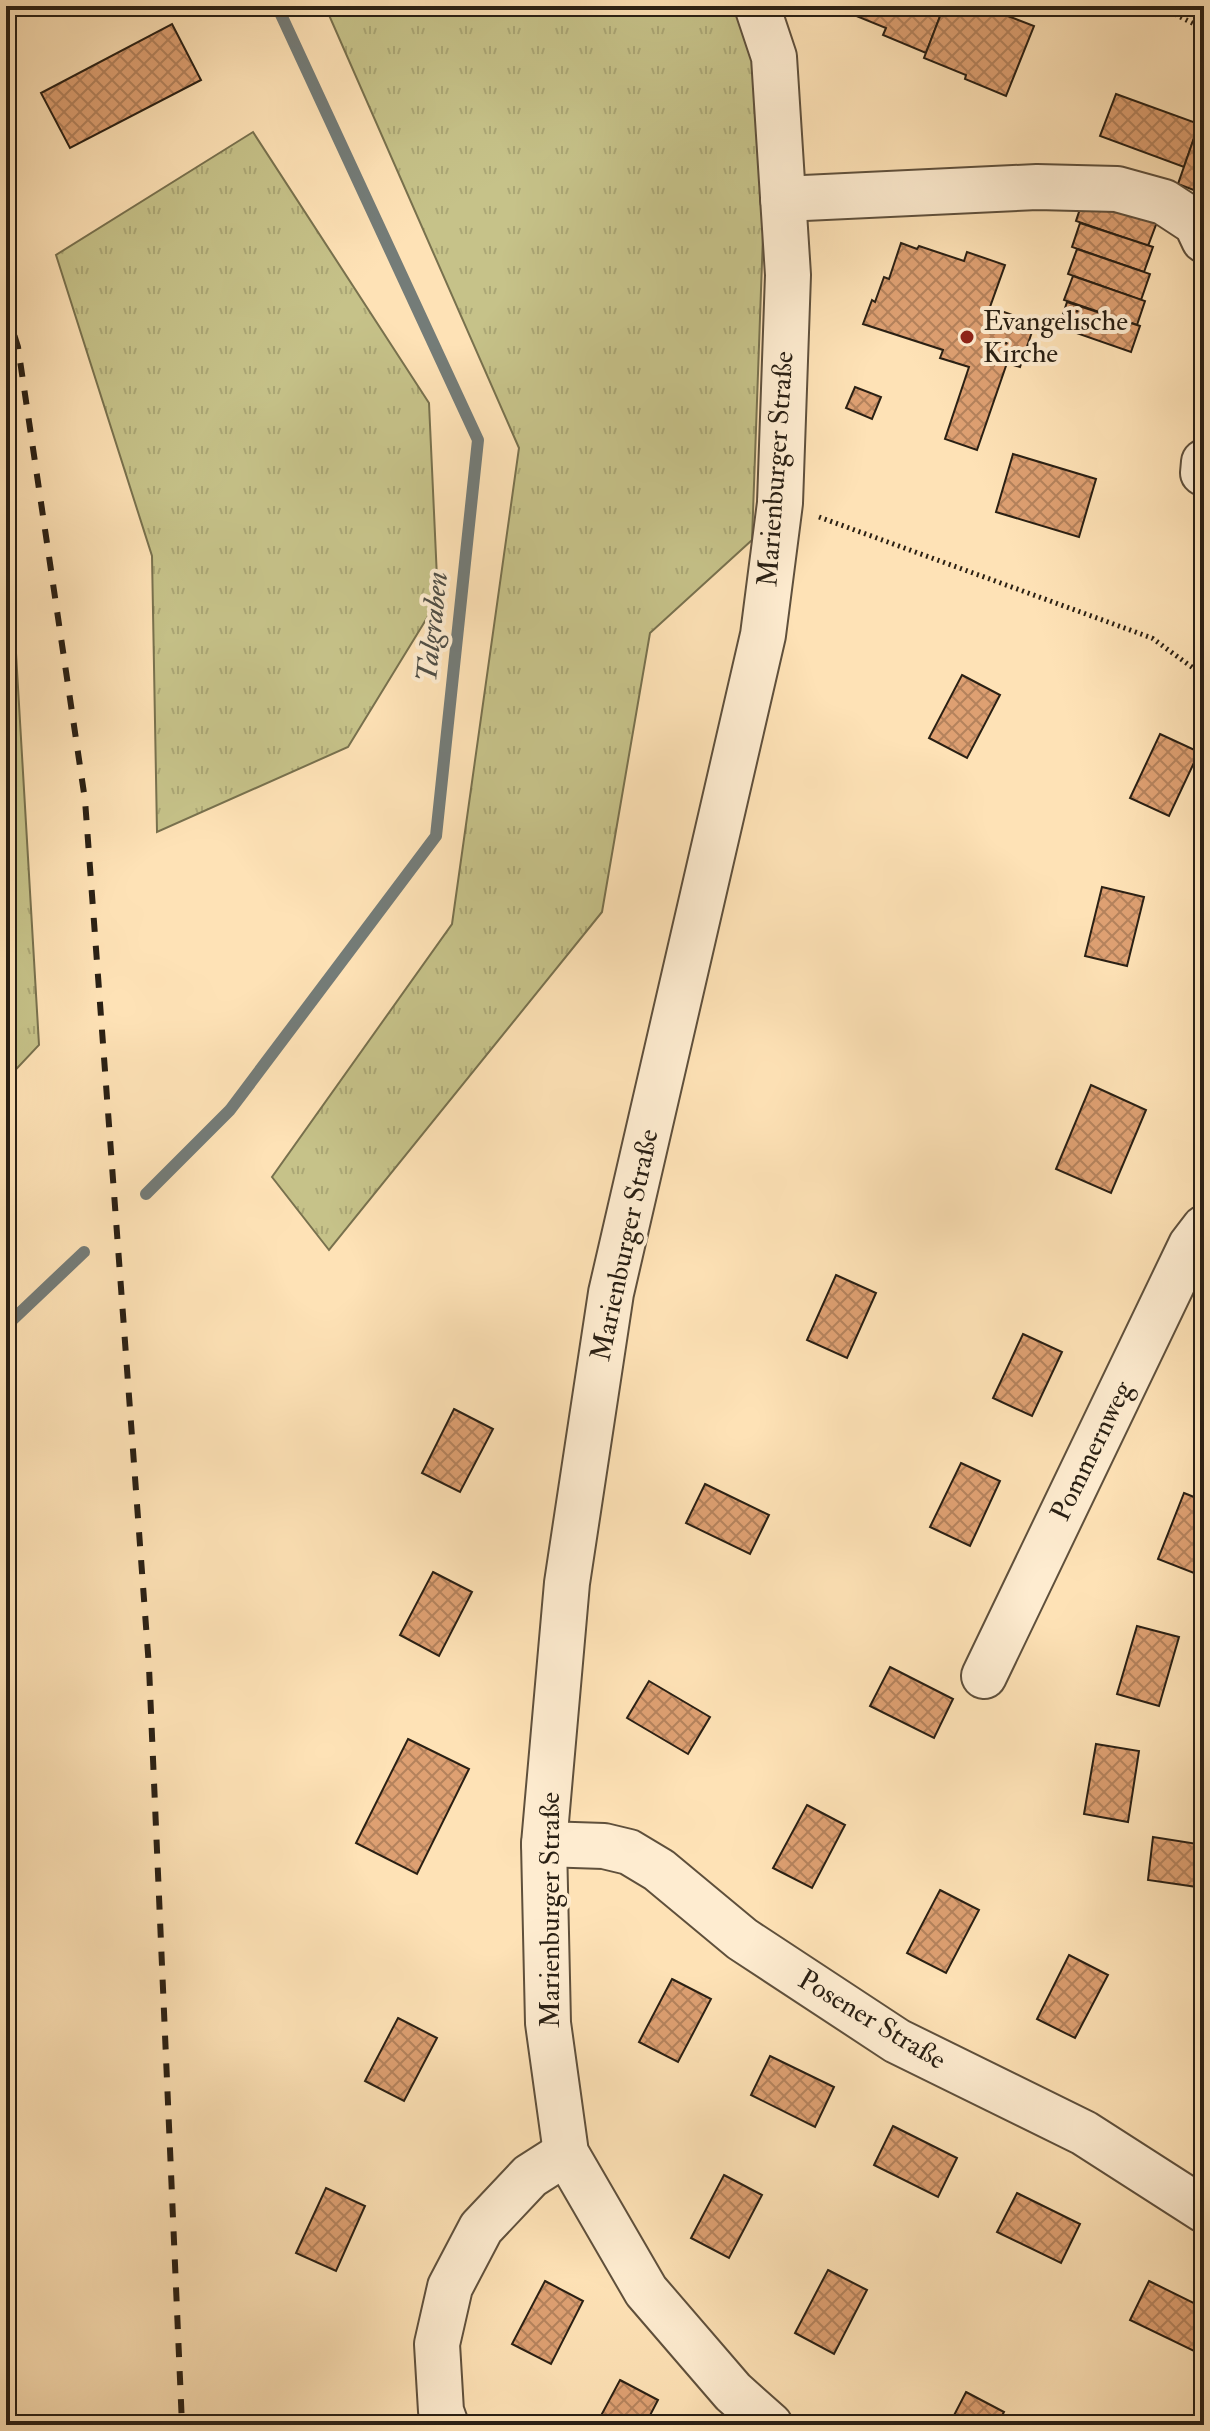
<svg xmlns="http://www.w3.org/2000/svg" width="1210" height="2431" font-family="'IM FELL Double Pica',serif">
	<style>
		.grass { fill: url(#grass-tufts); stroke: #78714e; stroke-width: 2 }
		.lines { fill: none; stroke-linecap: round; stroke-linejoin: round }
		.stream { stroke: #747c78; stroke-width: 12 }
		.building { fill: url(#building-cross-hatch); stroke: #2a2014; stroke-width: 2 }
		.minor-casing { stroke: #5f503c; stroke-width: 48 }
		.path { stroke: #2a2014; stroke-width: 5; stroke-dasharray: 2 4; stroke-linecap: butt }
		.minor { stroke: #feecd0; stroke-width: 44 }
		.rail { stroke: #2a2014; stroke-width: 6; stroke-dasharray: 14 14; stroke-linecap: butt }
		.poi-dot { fill: #8f2418; stroke: #feecd0; stroke-width: 3 }
		.labels { text-anchor: middle; dominant-baseline: central; stroke-width: 8; stroke-linejoin: round; paint-order: stroke }
		.poi-label { font-size: 28px; fill: #2a2014; stroke: #feecd0; text-anchor: start }
		.street-label { font-size: 28px; fill: #2a2014; stroke: #feecd0 }
		.water-label { font-size: 30px; font-style: italic; fill: #4f4e46; stroke: #feecd0 }
	</style>
	<defs>
		<pattern id="grass-tufts" width="24" height="20" patternUnits="userSpaceOnUse" patternTransform="scale(2)"><rect width="24" height="20" fill="#c6c289"/><path d="M3 7l-1-3M5 7V3M7 7l1-3M15 17l-1-3M17 17v-4M19 17l1-3" fill="none" stroke="#aaa675"/></pattern>
		<pattern id="building-cross-hatch" width="8" height="8" patternUnits="userSpaceOnUse" patternTransform="scale(2)"><rect width="8" height="8" fill="#dea072"/><path d="M0 0l8 8M0 8l8-8" fill="none" stroke="#b4825c"/></pattern>
	</defs>
	<rect width="100%" height="100%" fill="#fee2b6"/>
	<filter id="stains"><feTurbulence type="fractalNoise" baseFrequency=".0025" numOctaves="4"/><feColorMatrix values="0 0 0 0 .2 0 0 0 0 .09 0 0 0 0 .02 0 0 0 .5 -.17"/></filter>
	<radialGradient id="worn" r=".72"><stop offset=".6" stop-color="#630" stop-opacity="0"/><stop offset="1" stop-color="#630" stop-opacity=".3"/></radialGradient>
	<g class="grass">
		<path d="M325,6H735L769,68L752,540L650,633L602,912L329,1250L272,1177L452,924L519,448Z"/>
		<path d="M253,132L429,403L438,600L348,747L157,832L152,556L56,255Z"/>
		<path d="M6,535L10,551L39,1045L6,1080Z"/>
	</g>
	<g class="lines">
		<g class="stream">
			<path d="M146,1194L230,1110L436,836L478,440L277,6"/>
			<path d="M6,1326L84,1252"/>
		</g>
	</g>
	<g class="building">
		<path d="M846,6H944L926,53L883,35L886,28L844,11Z"/>
		<path d="M944,6H994L992,10L1034,26L1006,96L965,79L966,75L924,58Z"/>
		<path d="M172,24L201,80L70,148L41,93Z"/>
		<path d="M1116,94L1199,124L1184,167L1100,136Z"/>
		<path d="M1194,138L1204,142V194L1178,184Z"/>
		<path d="M1084,197L1157,222L1148,246L1076,221Z"/>
		<path d="M1080,223L1153,247L1144,272L1072,247Z"/>
		<path d="M901,243L917,249L919,246L964,261L967,252L1005,265L990,307L1035,323L1020,367L1007,363L977,450L945,439L969,367L940,358L943,350L863,324L872,300L875,302L884,277L889,279Z"/>
		<path d="M1077,249L1150,274L1141,300L1068,274Z"/>
		<path d="M1073,276L1145,301L1137,325L1064,300Z"/>
		<path d="M1067,302L1140,326L1131,352L1059,327Z"/>
		<path d="M855,387L881,397L872,419L846,408Z"/>
		<path d="M1013,454L1096,479L1079,537L996,512Z"/>
		<path d="M962,675L1000,695L967,758L929,738Z"/>
		<path d="M1160,734L1199,752L1169,816L1130,798Z"/>
		<path d="M1102,887L1144,897L1127,966L1085,956Z"/>
		<path d="M1091,1085L1146,1110L1111,1193L1056,1169Z"/>
		<path d="M836,1275L876,1293L847,1358L807,1340Z"/>
		<path d="M1023,1334L1062,1352L1032,1416L993,1398Z"/>
		<path d="M454,1409L493,1429L460,1492L422,1473Z"/>
		<path d="M961,1463L1000,1481L970,1546L930,1527Z"/>
		<path d="M705,1484L769,1515L750,1554L686,1523Z"/>
		<path d="M1184,1493L1204,1501V1561L1199,1575L1158,1559Z"/>
		<path d="M433,1572L472,1592L439,1656L400,1635Z"/>
		<path d="M1137,1626L1179,1637L1159,1706L1117,1694Z"/>
		<path d="M890,1667L953,1699L934,1738L870,1706Z"/>
		<path d="M649,1681L710,1717L688,1754L627,1718Z"/>
		<path d="M408,1739L469,1769L417,1874L356,1843Z"/>
		<path d="M1096,1744L1139,1751L1128,1822L1084,1814Z"/>
		<path d="M807,1805L845,1825L812,1888L773,1868Z"/>
		<path d="M1153,1837L1204,1845V1888L1148,1880Z"/>
		<path d="M940,1890L979,1910L946,1973L907,1953Z"/>
		<path d="M1069,1955L1108,1975L1075,2038L1037,2019Z"/>
		<path d="M672,1979L711,1999L678,2062L639,2042Z"/>
		<path d="M398,2018L437,2038L404,2101L365,2081Z"/>
		<path d="M770,2056L834,2087L815,2127L751,2095Z"/>
		<path d="M893,2126L957,2158L938,2197L874,2165Z"/>
		<path d="M724,2175L762,2195L729,2258L691,2238Z"/>
		<path d="M326,2188L365,2206L336,2271L296,2253Z"/>
		<path d="M1017,2193L1080,2224L1061,2263L997,2232Z"/>
		<path d="M828,2270L867,2290L834,2354L795,2333Z"/>
		<path d="M545,2281L583,2301L551,2364L512,2344Z"/>
		<path d="M1149,2281L1204,2308V2329L1194,2351L1130,2320Z"/>
		<path d="M620,2380L658,2400L645,2425H596Z"/>
		<path d="M966,2392L1004,2412L997,2425H949Z"/>
	</g>
	<g class="lines">
		<g class="minor-casing">
			<g id="minor">
				<path d="M757,6L774,57L788,275L780,503L763,635L611,1293L567,1583L544,1844L548,2023L566,2153L646,2291L733,2392L770,2425"/>
				<path d="M783,199L1037,187L1117,189L1164,202L1196,223L1204,240"/>
				<path d="M1203,473L1204,462"/>
				<path d="M984,1676L1191,1245L1204,1228"/>
				<path d="M544,1844L604,1846L629,1852L659,1870L742,1939L897,2041L1084,2133L1204,2210"/>
				<path d="M446,2425L441,2411L437,2344L450,2287L481,2228L530,2176L566,2153"/>
			</g>
		</g>
		<g class="path">
			<path d="M1159,6L1204,29"/>
			<path d="M819,517L1152,638L1204,676"/>
		</g>
		<use href="#minor" class="minor"/>
		<path class="rail" d="M6,309L18,347L85,800L149,1667L182,2425"/>
	</g>
	<circle class="poi-dot" cx="967" cy="337" r="8"/>
	<g class="labels">
		<g class="poi-label">
			<text x="983" y="321">Evangelische<tspan x="983" dy="32">Kirche</tspan></text>
		</g>
		<g class="street-label">
			<text transform="translate(776 469) rotate(-86)">Marienburger Straße</text>
			<text transform="translate(625 1245) rotate(-78)">Marienburger Straße</text>
			<text transform="translate(1092 1451) rotate(-64)">Pommernweg</text>
			<text transform="translate(550 1910) rotate(-90)">Marienburger Straße</text>
			<text transform="translate(872 2020) rotate(31)">Posener Straße</text>
		</g>
		<g class="water-label">
			<text transform="translate(432 627) rotate(-84)">Talgraben</text>
		</g>
	</g>
	<rect width="1210" height="2431" fill="none" stroke="#fee2b6" stroke-width="32"/>
	<rect x="8" y="8" width="1194" height="2415" fill="none" stroke="#2a2014" stroke-width="4"/>
	<rect x="16" y="16" width="1178" height="2399" fill="none" stroke="#2a2014" stroke-width="2"/>
	<rect width="100%" height="100%" filter="url(#stains)"/>
	<rect width="100%" height="100%" fill="url(#worn)"/>
</svg>
